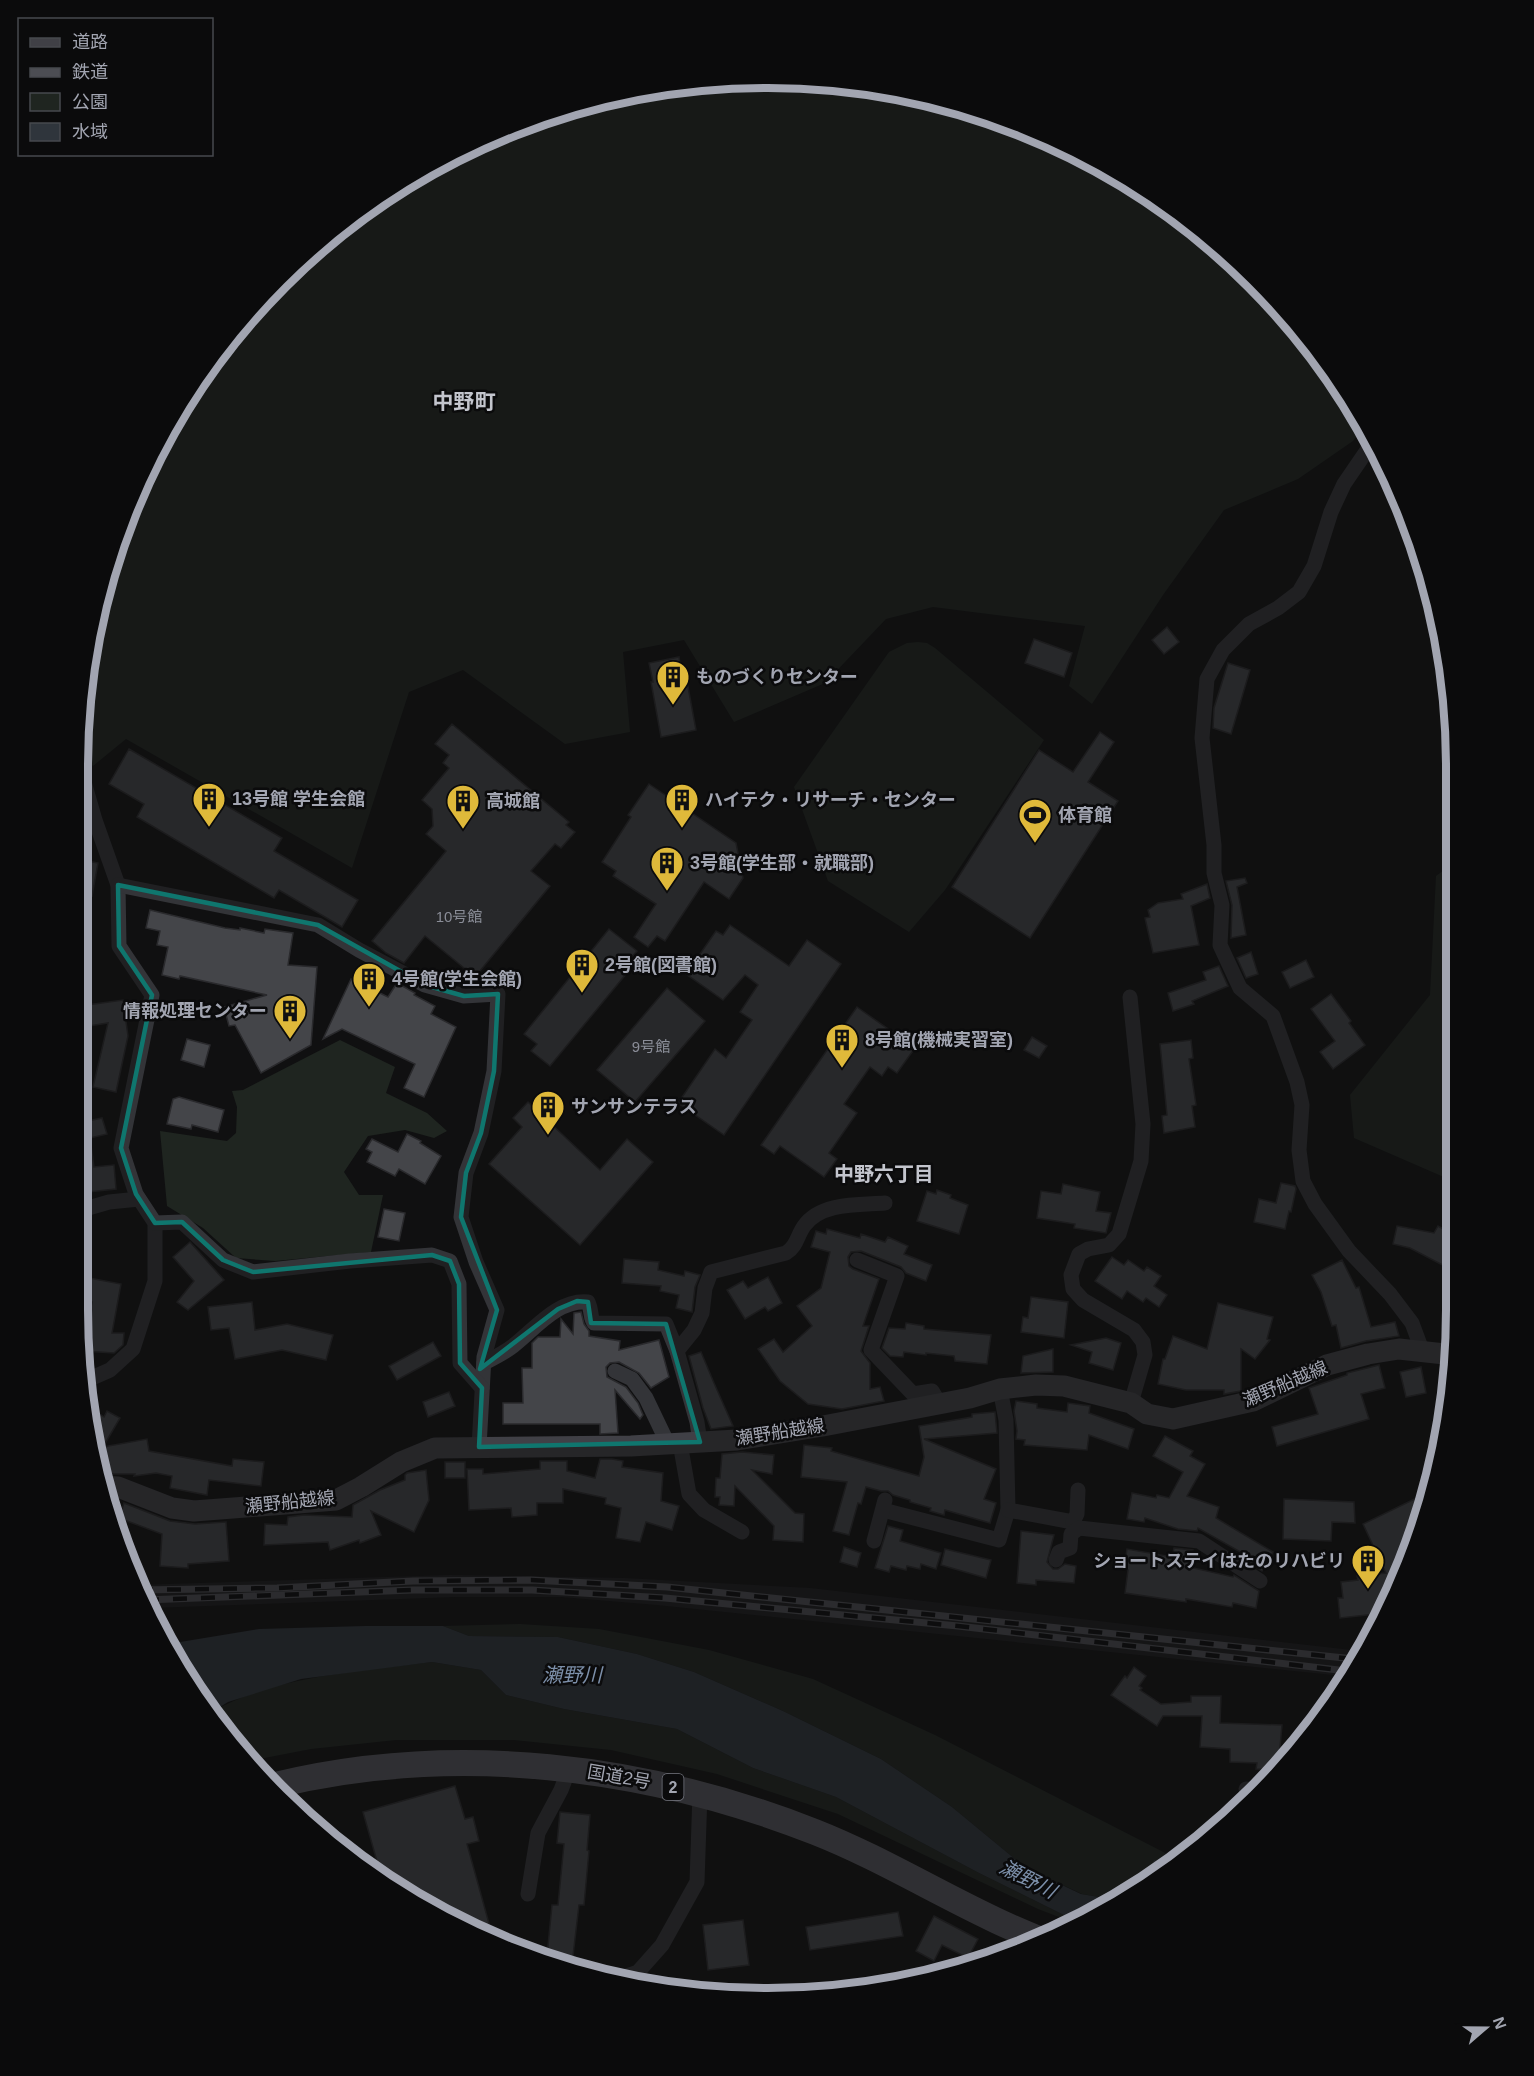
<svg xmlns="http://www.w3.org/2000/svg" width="1534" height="2076" font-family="Arial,'Noto Sans JP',sans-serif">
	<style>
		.built { fill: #1c1c1e }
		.green { fill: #1f2520 }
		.water { fill: #2f353c }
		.building { fill: #444549; stroke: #2a2a2d; stroke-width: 1.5 }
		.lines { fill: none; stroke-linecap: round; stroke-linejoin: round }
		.minor { stroke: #333438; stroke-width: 15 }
		.secondary { stroke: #404046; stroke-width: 21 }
		.trunk { stroke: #56565d; stroke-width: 26 }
		.rail-casing { stroke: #4c4d53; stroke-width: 7 }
		.rail { stroke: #0b0b0c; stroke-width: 4.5; stroke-dasharray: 14; stroke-linecap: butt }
		.marked { fill: none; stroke: #0f766e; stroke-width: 4.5; stroke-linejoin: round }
		.labels { text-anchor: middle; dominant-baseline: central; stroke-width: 5; stroke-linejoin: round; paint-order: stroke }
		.number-label { font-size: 15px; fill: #8a8d97 }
		.shield { fill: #0b0b0c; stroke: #757780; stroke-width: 1.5 }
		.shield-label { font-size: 16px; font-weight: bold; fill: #a2a5b1 }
		.poi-label { font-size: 18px; font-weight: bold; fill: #a2a5b1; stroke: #0b0b0c; text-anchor: start }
		.street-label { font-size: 18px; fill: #a2a5b1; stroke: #0b0b0c }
		.neighbourhood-label { font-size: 20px; font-weight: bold; fill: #c3c5cd; stroke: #0b0b0c }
		.water-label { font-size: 20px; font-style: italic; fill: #7c8fa9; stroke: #0b0b0c }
		.quarter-label { font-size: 21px; font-weight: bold; fill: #c3c5cd; stroke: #0b0b0c }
		.rim { fill: none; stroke: #a2a5b1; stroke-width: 8 }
	</style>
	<rect width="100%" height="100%" fill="#101011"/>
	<path class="built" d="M450,1575L624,1578L810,1588L1360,1651L1343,1676L657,1605L561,1597H455L149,1608L137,1585Z"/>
	<g class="green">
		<path d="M722,80L857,84L988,114L1111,170L1221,249L1313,347L1361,430L1353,441L1298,479L1224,510L1163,595L1092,704L1069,686L1085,626L933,607L886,619L825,683L734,722L684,640L623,652L630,732L565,744L463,670L409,692L352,868L126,739L93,766L80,754L101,589L131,503L194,385L249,312L347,221L462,149L588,102Z"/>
		<path d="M1431,605L1450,677V694L1429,635Z"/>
		<path d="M918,642L927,643L935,648L1044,740L945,890L909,932L828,881L794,787L889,652L907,643Z"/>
		<path d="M1451,865L1453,1181L1354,1138L1350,1095L1430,995L1436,876Z"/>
		<path d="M340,1040L395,1067L386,1093L427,1113L447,1131L434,1138L405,1130L368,1136L344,1172L359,1195H383L371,1252L275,1261L236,1258L203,1228L167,1206L160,1131L227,1141L236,1133L237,1107L232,1091L243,1090Z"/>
		<path d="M520,1624L599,1629L709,1650L813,1679L935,1735L1179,1860L1172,1864L1155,1860L1148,1877L1111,1899L1082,1894L1026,1868L952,1807L881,1759L783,1711L694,1672L637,1654L558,1637L469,1636L443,1626Z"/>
		<path d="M432,1662L481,1670L506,1695L564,1709L677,1729L753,1768L836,1797L979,1873L1074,1920L1072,1922L1038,1909L838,1814L717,1774L611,1750L514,1740H396L311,1749L254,1760L212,1712C272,1676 363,1671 432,1662Z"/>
	</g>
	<g class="water">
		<path d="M365,1626H443L469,1636L558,1637L637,1654L694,1672L783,1711L881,1759L952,1807L1026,1868L1081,1894L1111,1899L1074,1920L979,1873L836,1797L753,1768L677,1729L564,1709L506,1695L481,1670L432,1662L301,1679L228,1702L212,1712L194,1691L168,1644L259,1629Z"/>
		<path d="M1154,1860L1172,1864L1147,1878L1148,1877Z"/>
	</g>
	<g class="building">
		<path d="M1167,627L1179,642L1164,654L1152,640Z"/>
		<path d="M1034,639L1072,653L1064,677L1025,663Z"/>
		<path d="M679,657L682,677L686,676L696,730L661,737L651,682H653L649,663Z"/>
		<path d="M1228,663L1250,670L1231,734L1213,728L1214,708Z"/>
		<path d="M452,724L569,822L566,825L575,832L561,848L555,844L531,871L550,886L475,977L425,936L404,963L386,953L372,941L446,851L426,834L433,826L432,809L422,800L449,768L443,763L449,755L435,744Z"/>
		<path d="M1100,732L1114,742L1088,782L1118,801L1030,938L952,887L1039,750L1073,772Z"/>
		<path d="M129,749L282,838L274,851L358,900L342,927L279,890L274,898L137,817L144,804L109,784Z"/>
		<path d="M649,784L736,843L743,878L729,899L704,882L665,941L657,936L648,947L634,937L656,904L613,876L616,871L602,862L631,817L628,815Z"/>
		<path d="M83,860L98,863L92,896L78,893Z"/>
		<path d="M1245,878L1247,883L1237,887L1246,935L1231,938L1232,905L1226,881Z"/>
		<path d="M1207,884L1210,898L1191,906L1199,945L1153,953L1145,918L1150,917L1148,910L1158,903L1183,899L1181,894Z"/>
		<path d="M150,910L225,928L240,930V928L264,933L265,929L293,933L288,965L317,967L311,1045L261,1073L235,1025L229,1026L224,1007L267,995L180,976L179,979L162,975L168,947L157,945L160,931L146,928Z"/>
		<path d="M730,925L789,966L807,940L841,964L724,1135L678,1103L715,1049L726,1058L752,1020L740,1012L758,985L745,975L723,1000L686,974L716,931L723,935Z"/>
		<path d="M609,929L637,951L631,958L636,962L550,1066L531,1051L537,1044L524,1034Z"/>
		<path d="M1251,952L1258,974L1246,978L1237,958Z"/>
		<path d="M1306,960L1314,977L1290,988L1282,972Z"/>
		<path d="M1219,966L1228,986L1192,1001L1194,1004L1173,1011L1168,993L1206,980L1203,972Z"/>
		<path d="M351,979L388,997L397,983L415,993L414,995L435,1006L431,1014L456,1027L424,1097L404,1088L415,1064L342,1029L323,1039Z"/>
		<path d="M667,988L705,1021L635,1102L597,1070Z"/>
		<path d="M1331,994L1351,1021L1349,1023L1365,1045L1333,1069L1320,1052L1335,1041L1311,1009Z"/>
		<path d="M123,1000L128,1036L116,1092L93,1087L108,1023L83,1027L80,1006Z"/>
		<path d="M857,1007L915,1048L897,1073L888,1067L882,1076L870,1067L844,1104L857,1113L829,1153L837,1159L824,1177L780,1146L774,1154L761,1145Z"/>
		<path d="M1032,1037L1047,1046L1039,1058L1024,1050Z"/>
		<path d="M187,1039L210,1045L204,1067L181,1060Z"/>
		<path d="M1191,1040L1193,1058L1189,1059L1196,1105L1192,1106L1195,1127L1164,1133L1162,1116L1167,1115L1160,1044Z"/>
		<path d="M179,1097L224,1110L218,1132L192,1125L191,1129L167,1124L173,1099Z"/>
		<path d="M528,1102L600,1170L627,1139L653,1162L580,1245L489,1164L522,1127L513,1118Z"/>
		<path d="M78,1117H88V1121L102,1118L107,1134L90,1138L94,1167L114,1165L116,1189L78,1193Z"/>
		<path d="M407,1134L421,1141L420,1143L441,1156L425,1184L399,1169L395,1176L367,1162L372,1152L366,1149L372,1139L398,1152Z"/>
		<path d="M1281,1183L1295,1186L1296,1189L1291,1212L1289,1211L1285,1229L1254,1222L1259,1199L1276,1203Z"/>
		<path d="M1063,1184L1100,1192L1096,1211L1111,1213L1106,1233L1074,1228L1075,1224L1037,1218L1041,1191L1061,1194Z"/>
		<path d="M937,1190L951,1195L950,1198L968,1205L959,1234L917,1221L927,1191L936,1194Z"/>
		<path d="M384,1209L405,1213L399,1241L378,1237Z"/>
		<path d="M1397,1226L1434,1233L1438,1226L1454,1235V1271L1410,1248L1393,1244Z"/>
		<path d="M827,1229L860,1238L861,1234L885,1242L888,1237L908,1246L904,1254L932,1265L926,1281L906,1273L901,1267L861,1251L851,1252L848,1257L849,1266L853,1269L879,1279L863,1326H869L861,1351L870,1363V1389L880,1387L884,1401L842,1409L808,1404L780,1381L758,1349L774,1339L783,1352L812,1326L797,1306L821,1288L830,1252L811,1247L816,1231L826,1234Z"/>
		<path d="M190,1242L224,1280L188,1310L177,1302L194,1281L173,1257Z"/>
		<path d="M1112,1257L1124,1265L1128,1260L1144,1271L1147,1267L1161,1276L1154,1286L1167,1295L1159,1307L1146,1298L1143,1302L1127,1291L1122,1299L1095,1281Z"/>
		<path d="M624,1259L659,1262L658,1270L684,1276L685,1271L700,1275L695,1287L692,1312L676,1308L679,1295L660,1291L661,1286L622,1283Z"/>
		<path d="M1342,1260L1356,1288L1359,1287L1371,1327L1395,1322L1399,1336L1366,1341L1341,1348L1336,1325L1332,1326L1321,1292L1312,1275Z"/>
		<path d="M84,1277L121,1284L112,1333H124L123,1345L114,1353L84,1351L81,1330L86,1331L92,1302L80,1299Z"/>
		<path d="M768,1277L782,1303L768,1311L765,1307L745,1319L727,1290L743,1281L748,1288Z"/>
		<path d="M1031,1297L1068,1302L1064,1338L1021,1332L1023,1317L1028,1318Z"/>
		<path d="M252,1302L255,1330L287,1324L333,1335L326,1360L282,1350L235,1359L229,1328L211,1330L208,1307Z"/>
		<path d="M1218,1303L1273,1317L1267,1339L1270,1340L1255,1359L1241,1349V1391L1224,1394V1390H1186L1158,1384L1163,1359H1165L1173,1336L1207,1349Z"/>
		<path d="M581,1312L584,1324L589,1331V1336L620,1341L619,1350L659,1340L669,1377L651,1388L639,1373L619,1362L610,1363L606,1367L607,1377L626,1387L638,1403L643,1415L640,1419L615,1390L618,1433L600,1434V1424H503V1403H523L522,1368H532V1343L538,1337H560L561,1319L573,1334L574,1313Z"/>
		<path d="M906,1323L924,1326V1329L991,1335L987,1364L955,1361L954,1356L926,1353V1355L904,1352L903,1357L890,1356L882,1348L889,1328L905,1329Z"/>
		<path d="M1106,1338L1121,1343L1113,1370L1089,1363L1092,1352L1071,1345Z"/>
		<path d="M433,1342L441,1356L397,1380L389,1366Z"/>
		<path d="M1053,1349V1372L1021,1373L1023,1356Z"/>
		<path d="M701,1352L714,1383L733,1426L711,1429L703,1408L689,1356Z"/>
		<path d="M1379,1365L1385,1388L1361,1394L1369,1419L1277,1446L1272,1427L1318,1414L1309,1388L1347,1375V1373Z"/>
		<path d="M1421,1367L1426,1393L1406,1397L1400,1372Z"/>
		<path d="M449,1392L455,1406L428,1417L423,1402Z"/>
		<path d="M1016,1401L1037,1404V1408L1067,1412L1068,1403L1090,1406L1089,1413L1134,1429L1128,1449L1089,1435L1087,1450L1024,1445L1025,1440L1016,1439L1017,1431L1014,1411Z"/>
		<path d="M91,1408L104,1417L107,1411L120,1418L103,1447L147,1439L149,1451L232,1466L233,1459L264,1462L261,1486L209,1480L207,1495L170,1488L172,1476L156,1473L134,1476L135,1474H100Z"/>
		<path d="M995,1412L997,1433L924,1439L996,1469L984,1499L996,1503L990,1523L945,1510L944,1515L930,1511L931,1508L910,1502V1500L893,1495L888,1491H881L866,1487L861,1504L858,1503L849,1535L833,1531L847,1482L801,1477L804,1445L832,1448L831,1451L919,1476L924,1457L919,1426L972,1417V1414Z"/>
		<path d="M1165,1436L1193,1451L1190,1456L1205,1464L1187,1496L1219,1507L1216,1518L1273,1552L1262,1571L1244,1559L1246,1555L1198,1528L1197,1531L1178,1529L1145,1518L1144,1522L1127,1519L1132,1493L1156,1498L1157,1495L1169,1498L1183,1472L1153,1456Z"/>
		<path d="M742,1452L774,1455L772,1474L752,1470L795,1513L804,1514L803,1542L773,1540L774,1526L735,1486L734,1506L719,1505L720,1497H715L716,1478H720L722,1454Z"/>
		<path d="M600,1459H612L623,1461L622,1467L663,1473L661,1501L679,1506L672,1530L646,1522L640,1542L616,1538L621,1508L605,1504L606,1498L563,1489V1503H537V1515L512,1517L511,1508L469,1510L467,1469H483V1474L540,1469V1461H567V1471L595,1478Z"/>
		<rect x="445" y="1462" width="20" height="16"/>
		<path d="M426,1470L429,1500L414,1532L371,1511L381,1535L360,1543L359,1540L330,1550L328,1542L264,1545L265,1524L287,1525L288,1517L304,1515L352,1517L353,1505L380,1490L405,1480V1475L407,1473Z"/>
		<path d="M1431,1491L1385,1613L1340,1618L1338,1598H1343L1341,1582L1358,1580L1357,1576L1386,1573L1363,1524Z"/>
		<path d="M1284,1499L1354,1502L1355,1523L1332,1522L1331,1541L1283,1539Z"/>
		<path d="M124,1503L170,1521L195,1524L226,1522L229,1561L188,1564V1568L160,1566L162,1534L119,1518Z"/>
		<path d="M888,1526L903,1530L900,1541L941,1553L936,1569L921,1564L920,1569L907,1566L906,1570L891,1566L889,1572L875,1568Z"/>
		<path d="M1021,1531L1054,1535L1047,1562L1053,1569H1058L1065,1564L1076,1566L1074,1583L1036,1580V1585L1017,1583Z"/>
		<path d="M844,1547L861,1553L857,1567L840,1562Z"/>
		<path d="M1174,1548L1193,1550L1189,1567L1233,1577L1234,1575L1259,1591L1256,1608L1233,1603L1232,1607L1186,1599V1602L1125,1593L1128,1570L1124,1569L1127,1549L1172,1557Z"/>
		<path d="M945,1549L991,1560L986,1578L941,1565Z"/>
		<path d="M1134,1667L1146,1676L1139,1686L1142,1688L1140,1690L1161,1704L1191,1702V1696H1221L1220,1723L1282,1725L1278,1770L1256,1769L1257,1763L1230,1762V1749L1200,1747L1202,1716H1163L1157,1726L1111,1695L1125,1676L1127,1678Z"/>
		<path d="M455,1786L465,1819L473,1817L479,1841L467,1844L493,1938L463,1927L380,1872L363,1812Z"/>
		<path d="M560,1812L590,1815L587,1850L589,1851L584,1905H579L572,1964L547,1956L552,1905H558L564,1844L557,1843Z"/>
		<path d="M898,1912L903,1936L810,1950L806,1927Z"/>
		<path d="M934,1916L978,1939L968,1958L942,1945L934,1961L916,1951Z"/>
		<path d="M743,1920L749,1965L708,1970L703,1925Z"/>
	</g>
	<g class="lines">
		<g class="minor">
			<path d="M1370,446L1344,484L1331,512L1314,566L1299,592L1278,608L1249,624L1223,650L1207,679L1202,738L1214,845V873L1222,905L1220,945L1240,988L1273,1016L1297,1082L1302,1105L1299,1150L1303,1181L1315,1204L1349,1251L1390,1294L1412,1323L1422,1350"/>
			<path d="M78,767L80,768L95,820L118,885L119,946L152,995L121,1148L136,1194L155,1223V1281L133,1349L110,1370L87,1380"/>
			<path d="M118,885L318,925L359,950L425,985L464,996L498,994L494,1071L481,1133L466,1173L461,1217L476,1262L497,1310L484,1357L479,1447"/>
			<path d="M1130,997L1143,1124L1141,1161L1119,1234L1109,1245L1088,1249L1079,1254L1071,1275L1073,1289L1083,1300L1134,1330L1143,1342L1145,1355L1131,1403"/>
			<path d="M78,1211L109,1202L139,1199"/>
			<path d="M155,1223L182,1222L223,1260L253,1272L350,1261L432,1255L450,1261L459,1284L460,1363L482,1388"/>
			<path d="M857,1260L897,1276L871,1350L913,1394L932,1391L940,1404"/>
			<path d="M484,1363C494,1358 504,1353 513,1346C535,1329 558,1299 588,1302C592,1310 590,1318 594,1323L666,1324L677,1351"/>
			<path d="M615,1371L632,1379L646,1398L668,1444"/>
			<path d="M700,1442L697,1422L677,1351L694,1330L702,1313L705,1288L711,1272L786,1253C797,1246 797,1236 804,1226C821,1202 859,1205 885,1203"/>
			<path d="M680,1443L689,1494L704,1510L742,1532"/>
			<path d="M883,1510L999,1540L1008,1510L1006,1420L1000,1389"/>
			<path d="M1008,1510L1073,1522L1079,1528L1199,1541L1260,1581"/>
			<path d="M1073,1522L1077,1514L1078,1490"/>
			<path d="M874,1541L885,1500"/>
			<path d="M1056,1560L1059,1552L1070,1548L1071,1534L1079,1528"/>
			<path d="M1246,1789L1256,1790"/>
			<path d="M528,1894L538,1833L561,1790L569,1769"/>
			<path d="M617,1979L638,1972L662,1945L697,1882L700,1793"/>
		</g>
		<path class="secondary" d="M101,1486L118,1487L172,1508L194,1511L336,1500L361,1487L401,1462L435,1448L631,1446L737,1440L823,1426L970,1398L1000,1389L1036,1385L1064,1386L1131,1403L1147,1414L1173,1419L1253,1401L1327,1365L1368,1354L1399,1349L1454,1355"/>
		<path class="trunk" d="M276,1785C455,1742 645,1765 815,1832C876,1856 932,1890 991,1918C1007,1926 1024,1933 1041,1940"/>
		<g class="rail-casing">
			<g id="rail">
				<path d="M139,1590L277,1588L413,1581L531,1580L667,1587L1354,1659"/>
				<path d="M145,1600L413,1590H532L665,1598L958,1626L1347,1671"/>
			</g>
		</g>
		<use href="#rail" class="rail"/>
	</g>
	<path d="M0 0H1534V2076H0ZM118,885L318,925L425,985L464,996L498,994L494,1071L481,1133L466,1173L461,1217L497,1310L480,1369L558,1309L577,1301L588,1302L591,1323L666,1324L700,1442L479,1447L482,1388L460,1363L459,1284L450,1261L432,1255L253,1272L223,1260L182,1222L155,1223L136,1194L121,1148L152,995L119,946Z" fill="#101011" fill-opacity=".55" fill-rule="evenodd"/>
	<path class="marked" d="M118,885L318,925L425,985L464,996L498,994L494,1071L481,1133L466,1173L461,1217L497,1310L480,1369L558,1309L577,1301L588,1302L591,1323L666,1324L700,1442L479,1447L482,1388L460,1363L459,1284L450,1261L432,1255L253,1272L223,1260L182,1222L155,1223L136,1194L121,1148L152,995L119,946Z"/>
	<defs>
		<g id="building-pin" transform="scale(1.725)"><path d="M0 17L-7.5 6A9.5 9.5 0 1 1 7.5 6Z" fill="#dfb93a" stroke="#0b0b0c"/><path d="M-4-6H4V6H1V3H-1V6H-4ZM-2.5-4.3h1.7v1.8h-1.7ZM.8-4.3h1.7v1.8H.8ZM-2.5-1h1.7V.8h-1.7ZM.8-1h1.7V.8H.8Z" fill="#111"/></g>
		<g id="stadium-pin" transform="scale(1.725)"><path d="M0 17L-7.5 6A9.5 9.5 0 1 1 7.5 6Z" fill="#dfb93a" stroke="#0b0b0c"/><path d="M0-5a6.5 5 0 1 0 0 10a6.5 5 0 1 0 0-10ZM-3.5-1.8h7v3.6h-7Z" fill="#111"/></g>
	</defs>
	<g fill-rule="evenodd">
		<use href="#building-pin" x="673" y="677"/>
		<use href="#building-pin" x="209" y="799"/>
		<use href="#building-pin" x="682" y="800"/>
		<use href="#building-pin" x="463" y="801"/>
		<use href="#stadium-pin" x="1035" y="815"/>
		<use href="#building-pin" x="667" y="863"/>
		<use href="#building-pin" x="582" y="965"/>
		<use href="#building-pin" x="369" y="979"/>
		<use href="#building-pin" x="290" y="1011"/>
		<use href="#building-pin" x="842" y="1040"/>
		<use href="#building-pin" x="548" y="1107"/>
		<use href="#building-pin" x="1368" y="1561"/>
	</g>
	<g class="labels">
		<g class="number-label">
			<text x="459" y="916">10号館</text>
			<text x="651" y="1046">9号館</text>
		</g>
		<rect class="shield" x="662.5" y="1774" width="21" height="26" rx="4.5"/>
		<g class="shield-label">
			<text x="673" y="1787">2</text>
		</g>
		<g class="poi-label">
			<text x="696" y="677">ものづくりセンター</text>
			<text x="232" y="799">13号館 学生会館</text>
			<text x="705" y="800">ハイテク・リサーチ・センター</text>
			<text x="486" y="801">高城館</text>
			<text x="1058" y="815">体育館</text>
			<text x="690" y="863">3号館(学生部・就職部)</text>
			<text x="605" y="965">2号館(図書館)</text>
			<text x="392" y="979">4号館(学生会館)</text>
			<text x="267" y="1011" text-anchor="end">情報処理センター</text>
			<text x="865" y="1040">8号館(機械実習室)</text>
			<text x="571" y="1107">サンサンテラス</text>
			<text x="1345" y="1561" text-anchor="end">ショートステイはたのリハビリ</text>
		</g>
		<g class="street-label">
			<text transform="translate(1285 1384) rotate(-23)">瀬野船越線</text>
			<text transform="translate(780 1432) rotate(-9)">瀬野船越線</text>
			<text transform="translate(290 1502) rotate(-6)">瀬野船越線</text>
			<text transform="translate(619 1777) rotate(10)">国道2号</text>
		</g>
		<g class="neighbourhood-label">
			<text x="884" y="1174">中野六丁目</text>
		</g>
		<g class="water-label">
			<text x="572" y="1675">瀬野川</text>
			<text transform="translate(1028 1879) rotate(27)">瀬野川</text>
		</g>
		<g class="quarter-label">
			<text x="464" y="401">中野町</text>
		</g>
	</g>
	<path d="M0 0H1534V2076H0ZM766 88H768A678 678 0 0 1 1446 766V1310A678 678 0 0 1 768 1988H766A678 678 0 0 1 88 1310V766A678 678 0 0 1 766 88Z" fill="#0b0b0c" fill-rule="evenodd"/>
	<path class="rim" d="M766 88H768A678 678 0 0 1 1446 766V1310A678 678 0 0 1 768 1988H766A678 678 0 0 1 88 1310V766A678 678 0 0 1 766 88Z"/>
	<rect x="18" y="18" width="195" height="138" fill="#0b0b0c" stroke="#47494e" stroke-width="1.5"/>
	<rect x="30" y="38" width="30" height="9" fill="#404046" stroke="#47494e" stroke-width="1.5"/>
	<text x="72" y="48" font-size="18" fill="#a2a5b1">道路</text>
	<rect x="30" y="68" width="30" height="9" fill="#4c4d53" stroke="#47494e" stroke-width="1.5"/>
	<text x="72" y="78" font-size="18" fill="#a2a5b1">鉄道</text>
	<rect x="30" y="93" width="30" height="18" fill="#1f2520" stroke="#47494e" stroke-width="1.5"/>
	<text x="72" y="108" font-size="18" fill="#a2a5b1">公園</text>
	<rect x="30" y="123" width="30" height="18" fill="#2f353c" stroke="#47494e" stroke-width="1.5"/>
	<text x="72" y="138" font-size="18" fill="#a2a5b1">水域</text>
	<g transform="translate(1486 2028) rotate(70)" stroke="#0b0b0c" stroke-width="4.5" paint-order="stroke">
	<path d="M0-4.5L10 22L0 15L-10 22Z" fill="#a2a5b1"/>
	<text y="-9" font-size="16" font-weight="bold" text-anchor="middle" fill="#a2a5b1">N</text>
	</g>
</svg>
